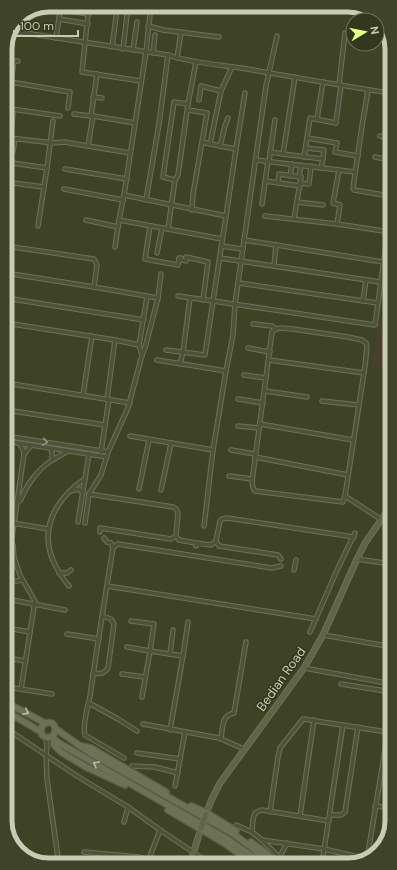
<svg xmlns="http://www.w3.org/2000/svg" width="397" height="870" font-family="'DM Sans',sans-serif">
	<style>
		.green { fill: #493f2b }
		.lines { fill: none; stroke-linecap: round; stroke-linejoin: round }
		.minor-casing { stroke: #6d7259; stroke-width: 5.5 }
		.secondary-casing { stroke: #6d7259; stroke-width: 7 }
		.primary-casing { stroke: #595e45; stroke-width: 8 }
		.minor { stroke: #4d5238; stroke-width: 3.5 }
		.secondary { stroke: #5e6646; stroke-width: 5 }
		.primary { stroke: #6d7256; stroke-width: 5.5 }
		.secondary-bridge-casing { stroke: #6d7259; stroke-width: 7; stroke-linecap: butt }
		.secondary-bridge { stroke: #5e6646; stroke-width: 5 }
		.oneway { stroke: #90957d }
		.oneway2 { stroke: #babea7 }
		.labels { text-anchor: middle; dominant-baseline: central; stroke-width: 3; stroke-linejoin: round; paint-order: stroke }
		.street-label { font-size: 13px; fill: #c7ccb5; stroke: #32371d }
		.rim { fill: none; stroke: #c7ccb5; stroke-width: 5 }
	</style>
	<rect width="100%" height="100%" fill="#3d4324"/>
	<path class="green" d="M379,312L389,314L388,316L390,317V332L388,351H391V370L372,368Z"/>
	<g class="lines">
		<g class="minor-casing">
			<g id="minor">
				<path d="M78,5L89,7"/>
				<path d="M89,5L82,72L141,81"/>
				<path d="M60,10L89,14"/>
				<path d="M59,19L88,24"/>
				<path d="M148,26L163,30L219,37"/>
				<path d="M12,31L168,55C195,64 225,65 253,70C299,78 344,86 390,93"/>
				<path d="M56,38L61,5"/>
				<path d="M112,47L117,10"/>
				<path d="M123,49L127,15"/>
				<path d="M133,50L137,22"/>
				<path d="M153,53L155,35"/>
				<path d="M177,58L181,32"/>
				<path d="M5,62L18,61"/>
				<path d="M10,82L70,92L68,108"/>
				<path d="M339,85L345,33"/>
				<path d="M368,90L362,126L353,188L354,190L390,196"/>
				<path d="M93,97L102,98"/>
				<path d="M199,100L201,86L221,91"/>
				<path d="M5,108L60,116"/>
				<path d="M7,108L14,61"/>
				<path d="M188,110L207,113L193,194L192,210"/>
				<path d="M13,114L10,138L53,143L64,142L130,153"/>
				<path d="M74,114L91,116"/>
				<path d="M93,116L135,123"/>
				<path d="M317,119L323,82"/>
				<path d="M380,136L390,138"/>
				<path d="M307,138L337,143L335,152L358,156"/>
				<path d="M202,142L220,146L225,126L228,118"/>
				<path d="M210,144L221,91L232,67"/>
				<path d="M88,146L93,116H91L97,74"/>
				<path d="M220,146L236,149"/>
				<path d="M306,148L324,150L323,159"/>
				<path d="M13,151L15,139"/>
				<path d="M270,152L283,154L295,77"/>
				<path d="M283,154L323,159L321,168"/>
				<path d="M304,157L310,118L336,123L341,85"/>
				<path d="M375,157L390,160"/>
				<path d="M256,160L355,172"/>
				<path d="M269,161L275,120"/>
				<path d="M5,162L47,168L53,121"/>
				<path d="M65,169L127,179"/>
				<path d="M290,176L292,164"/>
				<path d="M299,177L301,165"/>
				<path d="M175,180L163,177L174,102L188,104"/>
				<path d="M265,181L300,186"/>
				<path d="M5,182L44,187L38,226"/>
				<path d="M278,183L279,174L301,177L294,219"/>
				<path d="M300,183L309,184L311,166"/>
				<path d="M44,187L47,168"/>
				<path d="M64,189L123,200"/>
				<path d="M124,195L226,216L213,301L178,296"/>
				<path d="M146,200L159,124L168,55"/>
				<path d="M297,202L323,205"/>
				<path d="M262,204L268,161"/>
				<path d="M226,216L236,149L245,93"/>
				<path d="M265,216L337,224L390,232"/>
				<path d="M86,220L118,227"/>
				<path d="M119,220L222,239"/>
				<path d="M337,224L340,205L333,203L339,170"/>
				<path d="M150,226L145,259L178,265L179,258H181V260L186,261V257L208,262L203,300"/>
				<path d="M168,229L175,180L178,175L188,104L196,62"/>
				<path d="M244,240L383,262"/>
				<path d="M6,246L94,259L97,265L94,287"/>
				<path d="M221,246L243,249"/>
				<path d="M115,247L119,220L124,195L146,52L151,5"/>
				<path d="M157,253L162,228"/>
				<path d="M220,258L380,282"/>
				<path d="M274,266L276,245"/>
				<path d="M6,273L94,287L158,298"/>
				<path d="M239,283L378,303"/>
				<path d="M6,298L144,320"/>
				<path d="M363,301L366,280"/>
				<path d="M6,323L115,340L139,345"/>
				<path d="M253,324L272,326L276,329L281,328L293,329L348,337L362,340L366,343L367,347L365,366L345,496L343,502L255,491C251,486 252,480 253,474L272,332L276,329"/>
				<path d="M248,348L270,352"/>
				<path d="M166,350L205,355L213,301L375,325L390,216"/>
				<path d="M142,355L139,345L147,297"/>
				<path d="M157,360L226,371"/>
				<path d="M269,360L364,373"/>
				<path d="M180,364L183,352L190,298"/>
				<path d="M244,375L266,378"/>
				<path d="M6,383L130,403"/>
				<path d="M265,391L307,397"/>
				<path d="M83,395L92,336"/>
				<path d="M107,399L115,340"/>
				<path d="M238,399L263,403"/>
				<path d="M322,401L359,405"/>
				<path d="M6,410L105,425"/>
				<path d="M260,424L353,440"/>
				<path d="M238,426L259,428"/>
				<path d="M6,436L108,452"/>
				<path d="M130,436L213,450"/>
				<path d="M6,441L107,457"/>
				<path d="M20,444L23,450L24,454"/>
				<path d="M50,448L52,452V460"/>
				<path d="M231,450L255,454"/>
				<path d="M101,452L109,399"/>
				<path d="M255,457L348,475"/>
				<path d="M229,476L252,479"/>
				<path d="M139,489L149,440"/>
				<path d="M161,490L171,443"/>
				<path d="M70,491L79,489L83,493"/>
				<path d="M89,494L173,507L176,509L178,513L176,536L179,540L196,543"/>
				<path d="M345,496L382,520L391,522"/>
				<path d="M17,502L20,501C26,486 37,470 51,461C57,457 63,454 68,451"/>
				<path d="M6,522L49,529"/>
				<path d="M78,522L89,454"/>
				<path d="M85,523L89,494L101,475L108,452L128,408L142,355L145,348L158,298L161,274"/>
				<path d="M204,526L213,450L226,371L233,335L235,304L266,86L277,36"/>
				<path d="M100,532V528L171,539L176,536"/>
				<path d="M104,538L107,542L111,543L113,548"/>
				<path d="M11,543L13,545L14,557L20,575L35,601L21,689"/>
				<path d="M196,546V543L211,545L216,541"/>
				<path d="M281,559L278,555L219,546L216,541L220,521L222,519L227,518L354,537"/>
				<path d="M357,559L391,564"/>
				<path d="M294,570L296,560"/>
				<path d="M7,572L24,454L28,449L31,446"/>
				<path d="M59,573H67L71,570"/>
				<path d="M7,580L17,581L22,580"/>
				<path d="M69,586C41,552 40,519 73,488C76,484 81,482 85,479"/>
				<path d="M107,586L316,619"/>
				<path d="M7,599L65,610"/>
				<path d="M7,628L30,632"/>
				<path d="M310,632L338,568L355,533"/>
				<path d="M67,634L99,639"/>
				<path d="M323,635L387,646"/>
				<path d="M127,647L150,651L154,624L131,621"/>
				<path d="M170,654L173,630"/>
				<path d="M183,656L188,622"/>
				<path d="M7,658L26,661"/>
				<path d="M304,668L392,684"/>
				<path d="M93,673C100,674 104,674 108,668L114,624L111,619L102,616"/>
				<path d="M122,674L145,677"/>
				<path d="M341,684L392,692"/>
				<path d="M7,687L52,694"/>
				<path d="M142,697L150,651L183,656L170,730"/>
				<path d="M89,703L118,719L137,731"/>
				<path d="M143,724L219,738L244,749"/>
				<path d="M7,729L77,776L128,807L160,830L211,864"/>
				<path d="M46,737L47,747L46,755L47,779L59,865"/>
				<path d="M221,738C223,727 221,716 234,713L246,642"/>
				<path d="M385,750L392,751"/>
				<path d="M137,753L180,759"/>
				<path d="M124,758L85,735C82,726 88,706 90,696C97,647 105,597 113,548L115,546L118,544L272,568L281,566"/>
				<path d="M132,766L155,767L178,773"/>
				<path d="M175,786L185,732"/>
				<path d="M375,806L392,808"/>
				<path d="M270,812L278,757L280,748L303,719L387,732"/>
				<path d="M330,815H341L345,812L358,727"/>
				<path d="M300,816L314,720"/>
				<path d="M124,822L128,807"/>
				<path d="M236,825L252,832"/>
				<path d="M262,840L324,849L367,859"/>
				<path d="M84,852L138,857L149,860"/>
				<path d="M279,858L287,843"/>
				<path d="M367,859L385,750L392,701"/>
				<path d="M285,863L262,840L252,832L253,819L255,813L259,811L262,810L329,821"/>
				<path d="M322,863L343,725"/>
				<path d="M147,864L160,830"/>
			</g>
		</g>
		<g class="secondary-casing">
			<g id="secondary">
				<path d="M206,814L211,801L220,783L304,668L323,635L357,559L365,543L391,506"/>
				<path d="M190,864L201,828"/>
			</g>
		</g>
		<g class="primary-casing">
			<g id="primary">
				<path d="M7,703L45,723"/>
				<path d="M7,712L33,727L41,732L42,735L45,737L48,738L54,735C56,730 56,726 52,723C45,721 41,725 41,732"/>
				<path d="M56,729L90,753L232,833L251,847L269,863"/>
				<path d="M51,737L59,743L227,839L252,856L261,863"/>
				<path d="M54,739V745L61,752L86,767L125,785"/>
				<path d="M81,746L91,748L166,792"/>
				<path d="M191,806L207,813L236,831"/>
				<path d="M168,810L224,843L252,863"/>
				<path d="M251,842L267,854L276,863"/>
			</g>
		</g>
		<use href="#minor" class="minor"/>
		<use href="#secondary" class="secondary"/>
		<use href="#primary" class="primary"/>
		<g class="secondary-bridge-casing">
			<path id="secondary-bridge" d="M201,828L206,814"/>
		</g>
		<use href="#secondary-bridge" class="secondary-bridge"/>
	</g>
	<defs><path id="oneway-chevron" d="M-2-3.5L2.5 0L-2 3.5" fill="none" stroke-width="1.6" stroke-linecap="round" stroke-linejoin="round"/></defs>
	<use class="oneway" href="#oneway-chevron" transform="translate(45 442) rotate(9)"/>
	<g class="oneway2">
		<use href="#oneway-chevron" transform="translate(26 712) rotate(27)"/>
		<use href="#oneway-chevron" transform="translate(96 764) rotate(-150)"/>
	</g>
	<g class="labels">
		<g class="street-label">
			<text transform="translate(281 679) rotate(-55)">Bedian Road</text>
		</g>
	</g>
	<path d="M0 0H397V870H0ZM49 12H348A37 37 0 0 1 385 49V821A37 37 0 0 1 348 858H49A37 37 0 0 1 12 821V49A37 37 0 0 1 49 12Z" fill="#3e4329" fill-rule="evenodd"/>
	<path class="rim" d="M49 12H348A37 37 0 0 1 385 49V821A37 37 0 0 1 348 858H49A37 37 0 0 1 12 821V49A37 37 0 0 1 49 12Z"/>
	<g transform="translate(365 32) rotate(80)"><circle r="19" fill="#32371d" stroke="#6e735a"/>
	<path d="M0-3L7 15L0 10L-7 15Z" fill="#e3ff88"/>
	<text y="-6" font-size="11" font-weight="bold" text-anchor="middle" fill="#c7ccb5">N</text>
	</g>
	<path d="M14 30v6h64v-6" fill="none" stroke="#c7ccb5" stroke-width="2"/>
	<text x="20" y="30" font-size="12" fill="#c7ccb5" stroke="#32371d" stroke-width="3" paint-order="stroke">100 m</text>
</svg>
